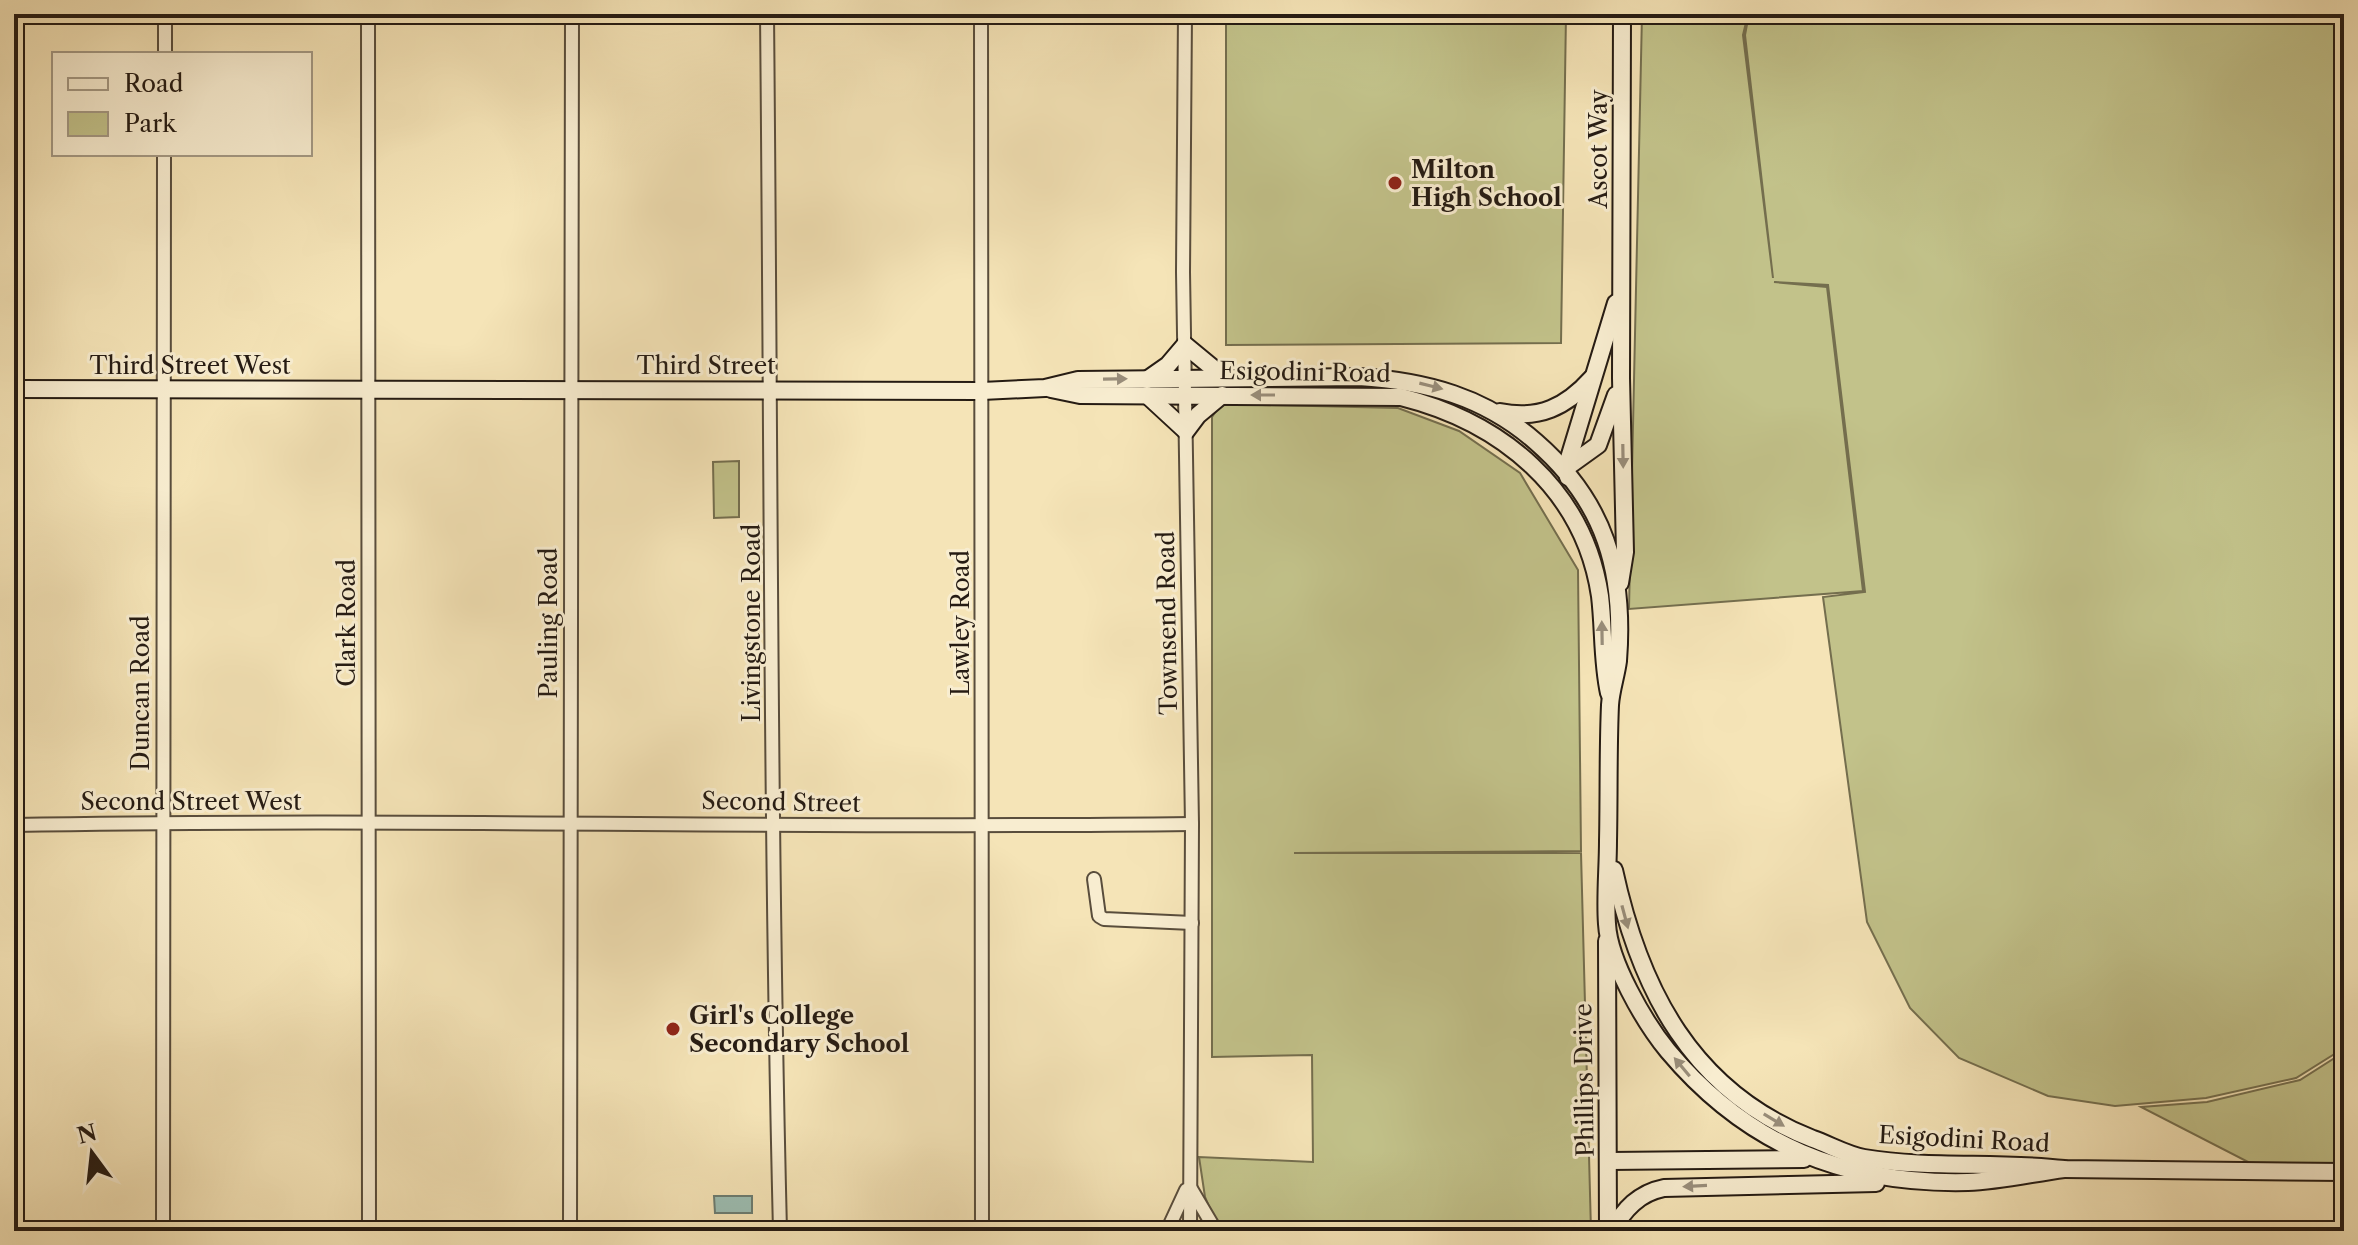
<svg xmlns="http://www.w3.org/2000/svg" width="2358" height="1245" font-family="'Libre Caslon Text',serif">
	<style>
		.green { fill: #c2c28a; stroke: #746e4e; stroke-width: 2 }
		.water { fill: #9cbeb2; stroke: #6c7d72; stroke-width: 2 }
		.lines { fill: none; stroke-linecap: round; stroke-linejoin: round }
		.street-casing { stroke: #594d3c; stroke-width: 16 }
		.secondary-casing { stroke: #251b13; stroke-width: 20 }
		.street { stroke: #f8edd0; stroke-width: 12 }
		.secondary { stroke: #f8edd0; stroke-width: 16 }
		.oneway { fill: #998e7b }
		.poi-dot { fill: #8f2418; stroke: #f8edd0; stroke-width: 3 }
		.labels { text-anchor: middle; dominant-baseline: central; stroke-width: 6; stroke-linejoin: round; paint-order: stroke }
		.street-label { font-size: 24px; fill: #251b13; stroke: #f8edd0 }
		.poi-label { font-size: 24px; font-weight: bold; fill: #251b13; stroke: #f8edd0; text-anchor: start }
	</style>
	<rect width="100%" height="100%" fill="#f5e4b7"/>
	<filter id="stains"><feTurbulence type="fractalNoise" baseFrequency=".0025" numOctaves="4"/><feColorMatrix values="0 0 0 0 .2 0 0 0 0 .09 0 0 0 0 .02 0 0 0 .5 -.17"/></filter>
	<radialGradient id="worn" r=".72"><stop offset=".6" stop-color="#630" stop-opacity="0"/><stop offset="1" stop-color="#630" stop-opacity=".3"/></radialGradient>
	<g class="green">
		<path d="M1226,14H1566L1561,343L1226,345Z"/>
		<path d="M1642,14H1748L1743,35L1773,278L1745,35L1749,14H2344V1048L2296,1078L2206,1098L2115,1106L2048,1096L1959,1058L1910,1008L1867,922L1823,597L1865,592L1828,285L1774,282L1827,287L1863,591L1629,609Z"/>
		<path d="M1221,404L1398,408L1459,431L1520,473L1578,570L1581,851L1294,853H1581L1591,1231H1219L1205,1197L1199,1157L1313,1162L1312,1055L1212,1057V417Z"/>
		<path d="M739,461V517L714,518L713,462Z"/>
		<path d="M2344,1052V1168L2250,1163L2141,1107L2207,1102L2300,1080Z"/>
	</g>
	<path class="water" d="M714,1196H752V1213H715Z"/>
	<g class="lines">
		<g class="street-casing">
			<g id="street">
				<path d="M368,14L369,1231"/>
				<path d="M767,14C771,420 770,825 780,1231"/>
				<path d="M981,14L982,1231"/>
				<path d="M1185,14L1183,272L1192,824L1190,1231"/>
				<path d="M165,54V14"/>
				<path d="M14,825C407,818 799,829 1192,824"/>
				<path d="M1094,879L1099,916L1104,919L1192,923"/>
				<path d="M1190,1187L1216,1231"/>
				<path d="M163,1231L164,154"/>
				<path d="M570,1231L572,14"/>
				<path d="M1167,1231L1186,1190"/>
			</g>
		</g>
		<g class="secondary-casing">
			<g id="secondary">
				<path d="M1148,379L1168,365L1185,345L1225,378"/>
				<path d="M14,389L982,391L1045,388L1078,380L1359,377C1426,381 1485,397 1536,442C1605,502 1625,571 1618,661C1616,676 1611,690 1610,705C1608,750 1609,795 1608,841C1608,868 1605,897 1607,924C1609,961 1644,1022 1668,1051C1747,1145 1845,1185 1968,1182C2000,1181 2033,1173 2064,1169"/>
				<path d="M1051,389L1080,395L1401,397C1501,422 1584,489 1600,596C1604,629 1602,661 1609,693"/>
				<path d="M1147,395L1186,431L1198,415L1222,395"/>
				<path d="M1500,412C1539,420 1566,407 1592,378"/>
				<path d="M1566,468L1598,445L1616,395"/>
				<path d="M1568,477L1566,468L1616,303"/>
				<path d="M1620,583L1625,552L1621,378L1622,14"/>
				<path d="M1614,870C1640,990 1692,1092 1813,1139C1830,1145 1847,1155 1864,1158C1930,1169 1998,1161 2064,1169L2344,1172"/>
				<path d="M1607,941L1608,1231"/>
				<path d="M1610,1161L1804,1159"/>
				<path d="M1612,1231C1624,1209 1639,1193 1664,1188L1876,1183"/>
			</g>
		</g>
		<use href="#street" class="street"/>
		<use href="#secondary" class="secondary"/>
	</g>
	<defs><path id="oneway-solid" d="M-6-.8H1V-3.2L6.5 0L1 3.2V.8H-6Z" transform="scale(2)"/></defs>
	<g class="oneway">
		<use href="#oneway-solid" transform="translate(1115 379) rotate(-1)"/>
		<use href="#oneway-solid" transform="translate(1431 386) rotate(14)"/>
		<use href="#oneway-solid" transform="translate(1263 395) rotate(180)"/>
		<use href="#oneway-solid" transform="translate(1623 456) rotate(89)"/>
		<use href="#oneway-solid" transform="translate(1602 633) rotate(-91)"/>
		<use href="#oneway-solid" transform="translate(1625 917) rotate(75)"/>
		<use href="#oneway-solid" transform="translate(1682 1067) rotate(-130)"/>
		<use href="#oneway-solid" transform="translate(1774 1120) rotate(31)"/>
		<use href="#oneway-solid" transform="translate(1695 1186) rotate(177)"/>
	</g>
	<g class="poi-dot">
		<circle cx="1395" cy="183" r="8"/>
		<circle cx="673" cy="1029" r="8"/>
	</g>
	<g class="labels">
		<g class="street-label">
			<text transform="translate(1598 149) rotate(-90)">Ascot Way</text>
			<text x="190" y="365">Third Street West</text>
			<text x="706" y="365">Third Street</text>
			<text transform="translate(1305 372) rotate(1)">Esigodini Road</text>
			<text transform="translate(346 623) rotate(-90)">Clark Road</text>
			<text transform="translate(548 623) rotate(-90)">Pauling Road</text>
			<text transform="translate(751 623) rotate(-90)">Livingstone Road</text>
			<text transform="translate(960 623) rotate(-90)">Lawley Road</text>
			<text transform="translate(1167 623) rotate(-91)">Townsend Road</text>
			<text transform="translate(140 693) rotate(-90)">Duncan Road</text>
			<text x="191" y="801">Second Street West</text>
			<text transform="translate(781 802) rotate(1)">Second Street</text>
			<text transform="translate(1584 1080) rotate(-91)">Phillips Drive</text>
			<text transform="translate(1964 1139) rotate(3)">Esigodini Road</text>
		</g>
		<g class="poi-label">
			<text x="1411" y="169">Milton<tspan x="1411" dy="28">High School</tspan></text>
			<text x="689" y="1015">Girl's College<tspan x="689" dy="28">Secondary School</tspan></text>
		</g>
	</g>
	<rect width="2358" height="1245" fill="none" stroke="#f5e4b7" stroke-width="48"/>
	<rect x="16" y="16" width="2326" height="1213" fill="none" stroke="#251b13" stroke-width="4"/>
	<rect x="24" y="24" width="2310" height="1197" fill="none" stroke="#251b13" stroke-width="2"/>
	<rect x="52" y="52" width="260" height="104" fill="#f8edd0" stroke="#a49984" stroke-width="2"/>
	<rect x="68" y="78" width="40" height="12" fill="#f8edd0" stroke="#a49984" stroke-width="2"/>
	<text x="124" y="92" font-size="24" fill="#251b13">Road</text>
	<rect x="68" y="112" width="40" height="24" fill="#c2c28a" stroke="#a49984" stroke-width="2"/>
	<text x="124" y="132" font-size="24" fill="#251b13">Park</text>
	<g transform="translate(92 1153) rotate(345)" stroke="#f8edd0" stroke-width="6" paint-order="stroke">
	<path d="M0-6L14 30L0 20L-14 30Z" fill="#251b13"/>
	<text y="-12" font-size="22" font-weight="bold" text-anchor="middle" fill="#251b13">N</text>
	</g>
	<rect width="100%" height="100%" filter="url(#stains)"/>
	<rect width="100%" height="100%" fill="url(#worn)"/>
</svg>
